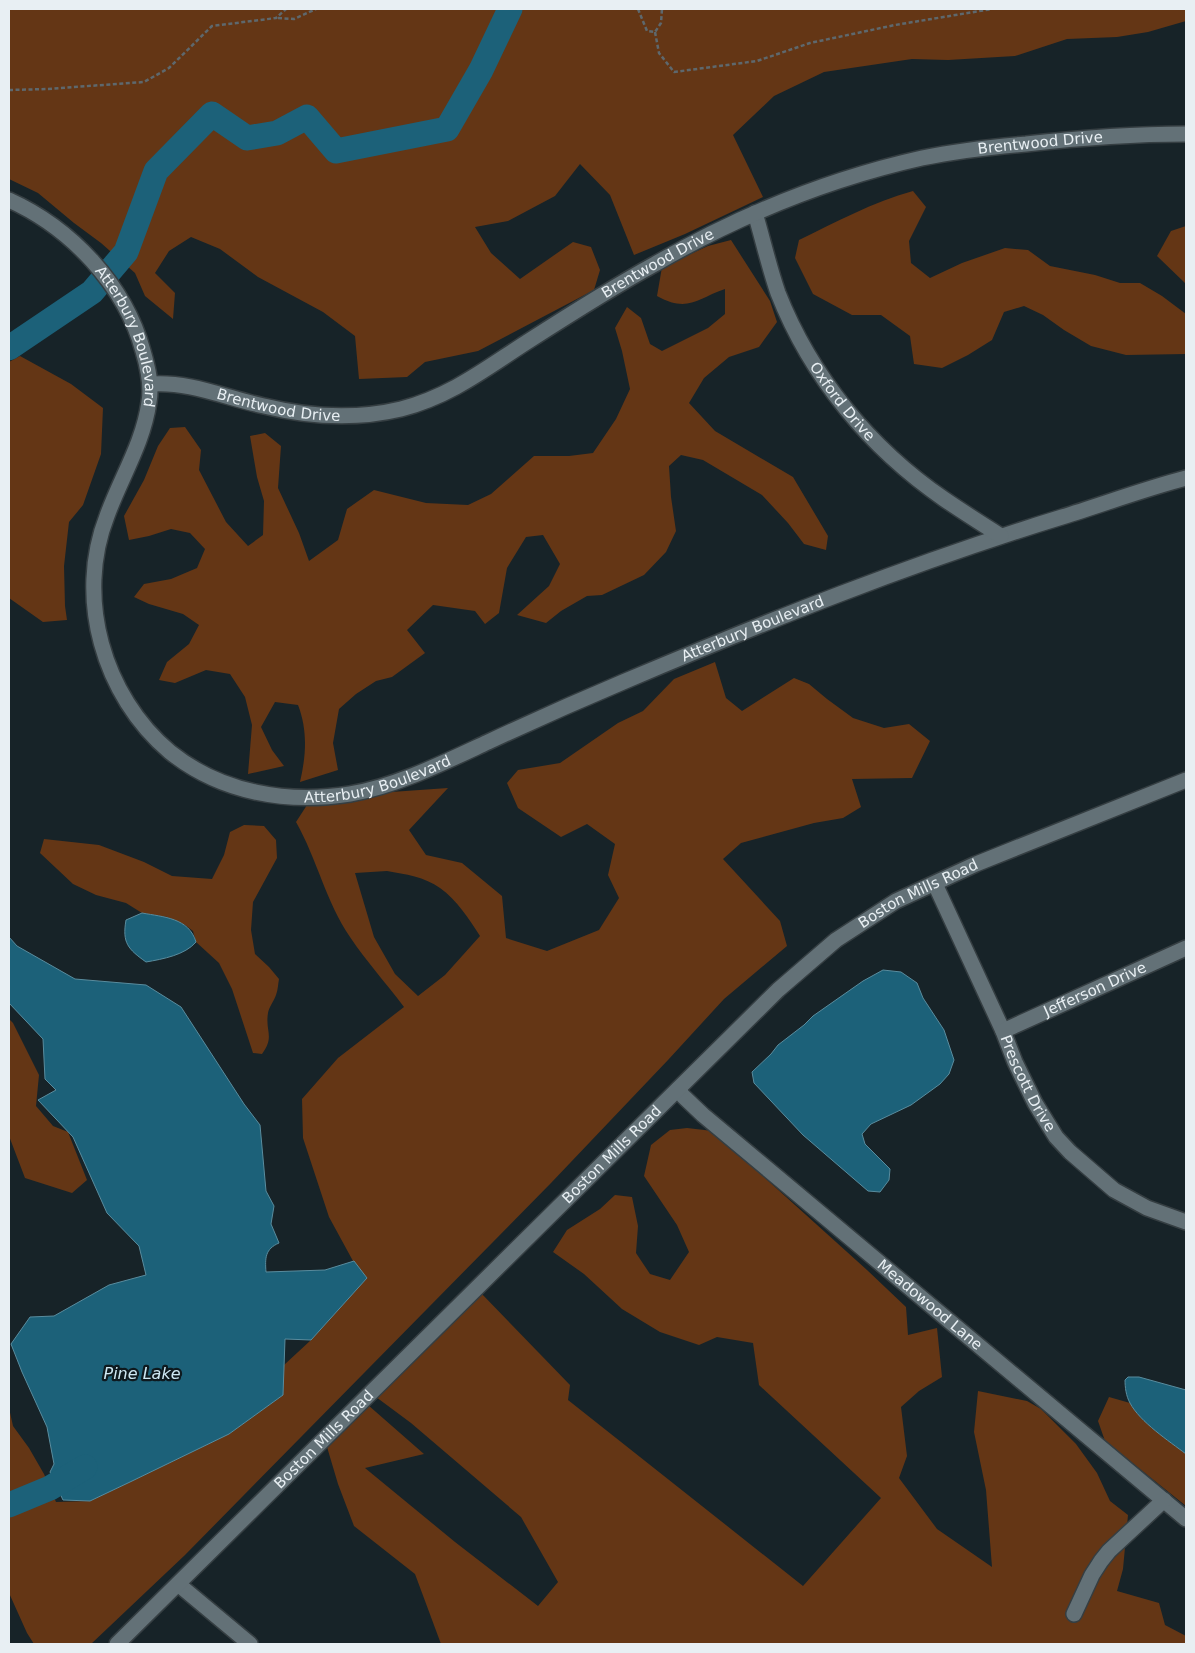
<svg xmlns="http://www.w3.org/2000/svg" width="1195" height="1653" font-family="'DejaVu Sans',sans-serif">
	<style>
		.green { fill: #643615; fill-rule: evenodd }
		.water { fill: #1c6179; stroke: #598c9e }
		.lines { fill: none; stroke-linecap: round; stroke-linejoin: round }
		.river { stroke: #1c6179; stroke-width: 25 }
		.minor-casing { stroke: #353e42; stroke-width: 18 }
		.path { stroke: #5e686d; stroke-width: 2.5; stroke-dasharray: 4 2.5; stroke-linecap: butt }
		.minor { stroke: #637177; stroke-width: 15 }
		.labels { text-anchor: middle; dominant-baseline: central; stroke-width: 4.5; stroke-linejoin: round; paint-order: stroke }
		.street-label { font-size: 15px; fill: #e8eff3; stroke: #0e191e }
		.water-label { font-size: 16px; font-style: italic; fill: #cee8f3; stroke: #0e191e }
	</style>
	<rect width="100%" height="100%" fill="#172328"/>
	<g class="green">
		<path d="M9,9H1186V21L1148,32L1117,37L1067,39L1015,56L948,60L912,59L824,72L774,96L733,135L763,197L685,234L634,255L610,195L580,164L555,196L508,221L475,227L491,253L520,279L573,242L591,247L600,270L594,290L478,351L425,362L407,377L359,379L355,336L323,312L258,277L220,249L191,237L169,251L155,273L175,293L173,319L145,296L135,273L101,243L74,223L38,193L9,179Z"/>
		<path d="M913,191L926,207L909,241L911,263L930,278L962,263L1005,248L1028,250L1050,266L1095,275L1120,283H1140L1162,296L1186,314V354L1126,355L1091,346L1064,330L1043,315L1024,306L1004,312L992,340L968,355L942,368L914,364L910,336L881,315H852L813,294L795,258L799,240C836,222 873,202 913,191Z"/>
		<path d="M1186,226V284L1157,256L1171,231Z"/>
		<path d="M731,240L770,301L777,322L759,347L729,357L704,378L689,403L715,431L793,477L828,536L826,550L804,544L788,523L762,495L703,460L681,455L669,466L671,497L676,531L666,552L644,575L602,595L587,596L561,611L546,623L517,615L549,586L560,564L543,535L526,537L507,568L499,613L485,624L475,611L433,605L407,630L425,653L392,677L376,681L356,694L339,709L333,743L338,770L300,782C306,756 308,731 298,705L275,702L261,727L272,750L284,766L248,774L252,725L245,697L230,674L206,670L175,683L159,680L167,662L189,644L199,625L183,614L149,604L134,597L144,584L171,579L197,568L205,549L190,533L171,529L149,536L129,540L124,516L144,480L158,446L170,428L185,427L201,450L199,470L226,522L248,546L263,535L264,501L257,477L250,436L265,433L281,446L278,488L299,533L309,561L338,540L347,509L374,490L426,503L468,505L491,494L534,456H569L593,453L616,419L630,389L622,351L615,328L627,307L641,318L650,344L662,351L708,328L725,314V289C696,299 688,313 657,296L662,267L708,246Z"/>
		<path d="M20,356L71,384L103,408L101,454L83,505L69,522L64,566L65,606L67,620L43,622L9,598V362Z"/>
		<path d="M715,662L726,698L742,711L794,678L809,684L827,699L853,718L884,728L909,724L930,741L912,778L852,779L861,807L843,818L814,823L741,843L723,859L780,921L787,946L724,999L668,1060L551,1183L185,1555L91,1644H34L27,1633L9,1593V1408L13,1426L29,1448L44,1474L56,1502L90,1501L130,1482L229,1434L283,1395L284,1365L311,1340L367,1278L353,1261L329,1217L303,1138L302,1099L338,1058L404,1007C386,983 366,961 350,937C326,902 317,859 296,822L307,805L377,793L448,788L409,830L426,855L462,863L502,896L506,938L547,951L599,930L619,898L608,875L615,844L587,824L561,837L518,808L507,783L518,770L560,763L618,723L643,711L674,679ZM387,871C405,874 425,877 440,888C457,900 469,919 480,936L445,975L418,996L395,974L374,937L355,873Z"/>
		<path d="M244,825L264,826L276,840L277,858L253,902L251,930L255,954L269,967L279,979C278,984 278,990 276,995C274,1001 269,1007 268,1013C265,1032 275,1036 262,1054L253,1053L232,989L219,963L196,942L193,931L185,925L167,917L142,913L126,903L96,895L73,884L40,853L44,839L99,845L144,862L172,876L212,879L224,855L230,832Z"/>
		<path d="M9,1019L13,1023L39,1075L36,1106L53,1126L68,1132L87,1180L72,1193L25,1178L9,1136Z"/>
		<path d="M687,1128L713,1131L867,1270L906,1307L908,1335L937,1328L942,1377L919,1391L901,1407L907,1456L899,1478L937,1529L992,1567L986,1490L974,1432L978,1391L1027,1401L1041,1409L1076,1444L1097,1473L1110,1501L1128,1515L1123,1569L1117,1591L1159,1603L1165,1625L1186,1636V1644H441L415,1574L354,1526L338,1484L327,1447L368,1405L424,1454L365,1468L455,1542L538,1606L558,1582L521,1517L411,1423L376,1397L480,1292L570,1385L568,1400L803,1586L881,1498L759,1385L753,1343L717,1337L699,1345L660,1332L622,1309L584,1274L553,1252L567,1230L600,1209L615,1195L632,1197L638,1226L636,1253L650,1274L670,1280L689,1252L677,1225L644,1176L651,1145L670,1130Z"/>
		<path d="M1109,1397L1130,1403L1142,1419L1186,1454V1506L1105,1441L1098,1421Z"/>
	</g>
	<g class="water">
		<path d="M142,913C164,917 189,918 196,942C185,955 163,959 146,962C128,949 122,943 126,920Z"/>
		<path d="M9,937L17,946L75,979L146,985L181,1007L244,1104L260,1125L266,1191L274,1206L271,1224L279,1243C265,1249 265,1258 266,1272L325,1270L354,1261L367,1278L311,1340L285,1339L283,1395L229,1434L130,1482L90,1501L63,1500L50,1472L54,1464L47,1427L22,1372L11,1344L30,1317L54,1316L109,1285L146,1275L139,1246L107,1213L73,1137L38,1100L56,1090L45,1079L43,1039L9,1003Z"/>
		<path d="M883,970L901,972L917,983L923,998L944,1030L954,1060L949,1074L940,1084L911,1105L871,1124L862,1134L865,1144L890,1169L889,1180L880,1192L868,1191L803,1135L754,1083L752,1072L771,1054L778,1045L804,1025L813,1016L863,981Z"/>
		<path d="M1128,1377H1139L1186,1390V1454C1169,1441 1140,1422 1130,1403C1126,1396 1125,1387 1125,1380Z"/>
	</g>
	<g class="lines">
		<g class="river">
			<path d="M9,348L92,292L126,252L156,171L212,114L247,138L277,133L307,117L336,151L447,129L481,70L510,9"/>
			<path d="M9,1505L50,1488L85,1467"/>
		</g>
		<g class="minor-casing">
			<g id="minor">
				<path id="s1" d="M9,200C71,228 125,285 143,351C148,368 152,385 149,402C143,444 121,477 107,516C75,597 103,696 170,752C221,793 287,804 350,794C397,786 445,762 488,742C533,721 578,701 623,682C767,621 912,563 1062,517C1104,504 1144,489 1186,478"/>
				<path id="s2" d="M755,213C763,240 769,267 778,293C811,377 870,448 944,499C963,512 982,524 1001,536"/>
				<path id="s3" d="M151,384C190,381 226,398 264,406C309,417 355,420 401,409C451,396 485,369 527,342C569,315 611,288 655,264C738,216 828,179 922,158C956,151 991,147 1026,144C1079,138 1133,134 1186,134"/>
				<path id="s4" d="M935,884L1003,1031L1015,1062L1035,1103L1056,1137L1070,1152L1114,1190L1147,1208L1186,1222"/>
				<path id="s5" d="M1003,1031L1186,948"/>
				<path id="s6" d="M678,1089L683,1096L703,1115L1186,1519"/>
				<path d="M178,1584L250,1644"/>
				<path d="M1074,1614L1092,1575L1101,1561L1109,1551L1164,1500"/>
				<path id="s7" d="M117,1644L778,990L836,940L896,901L976,864L1186,780"/>
			</g>
		</g>
		<g class="path">
			<path d="M638,9L647,31L655,32L661,23L662,9"/>
			<path d="M278,18L294,19L316,9"/>
			<path d="M655,32L659,53L674,72L757,61L810,43L895,25L992,9"/>
			<path d="M9,90L47,89L144,82L169,68L212,26L276,18L286,9"/>
		</g>
		<use href="#minor" class="minor"/>
	</g>
	<g class="labels">
		<g class="street-label">
			<text stroke="none"><textPath href="#s3" startOffset="955">Brentwood Drive</textPath></text>
			<text stroke="none"><textPath href="#s3" startOffset="550">Brentwood Drive</textPath></text>
			<text stroke="none"><textPath href="#s1" startOffset="189">Atterbury Boulevard</textPath></text>
			<text stroke="none"><textPath href="#s2" startOffset="210">Oxford Drive</textPath></text>
			<text stroke="none"><textPath href="#s3" startOffset="130">Brentwood Drive</textPath></text>
			<text stroke="none"><textPath href="#s1" startOffset="1268">Atterbury Boulevard</textPath></text>
			<text stroke="none"><textPath href="#s1" startOffset="862">Atterbury Boulevard</textPath></text>
			<text stroke="none"><textPath href="#s7" startOffset="1101">Boston Mills Road</textPath></text>
			<text stroke="none"><textPath href="#s5" startOffset="101">Jefferson Drive</textPath></text>
			<text stroke="none"><textPath href="#s4" startOffset="220">Prescott Drive</textPath></text>
			<text stroke="none"><textPath href="#s7" startOffset="696">Boston Mills Road</textPath></text>
			<text stroke="none"><textPath href="#s6" startOffset="332">Meadowood Lane</textPath></text>
			<text stroke="none"><textPath href="#s7" startOffset="291">Boston Mills Road</textPath></text>
		</g>
		<g class="water-label">
			<text x="142" y="1373">Pine Lake</text>
		</g>
	</g>
	<rect width="1195" height="1653" fill="none" stroke="#e8eff3" stroke-width="20"/>
</svg>
